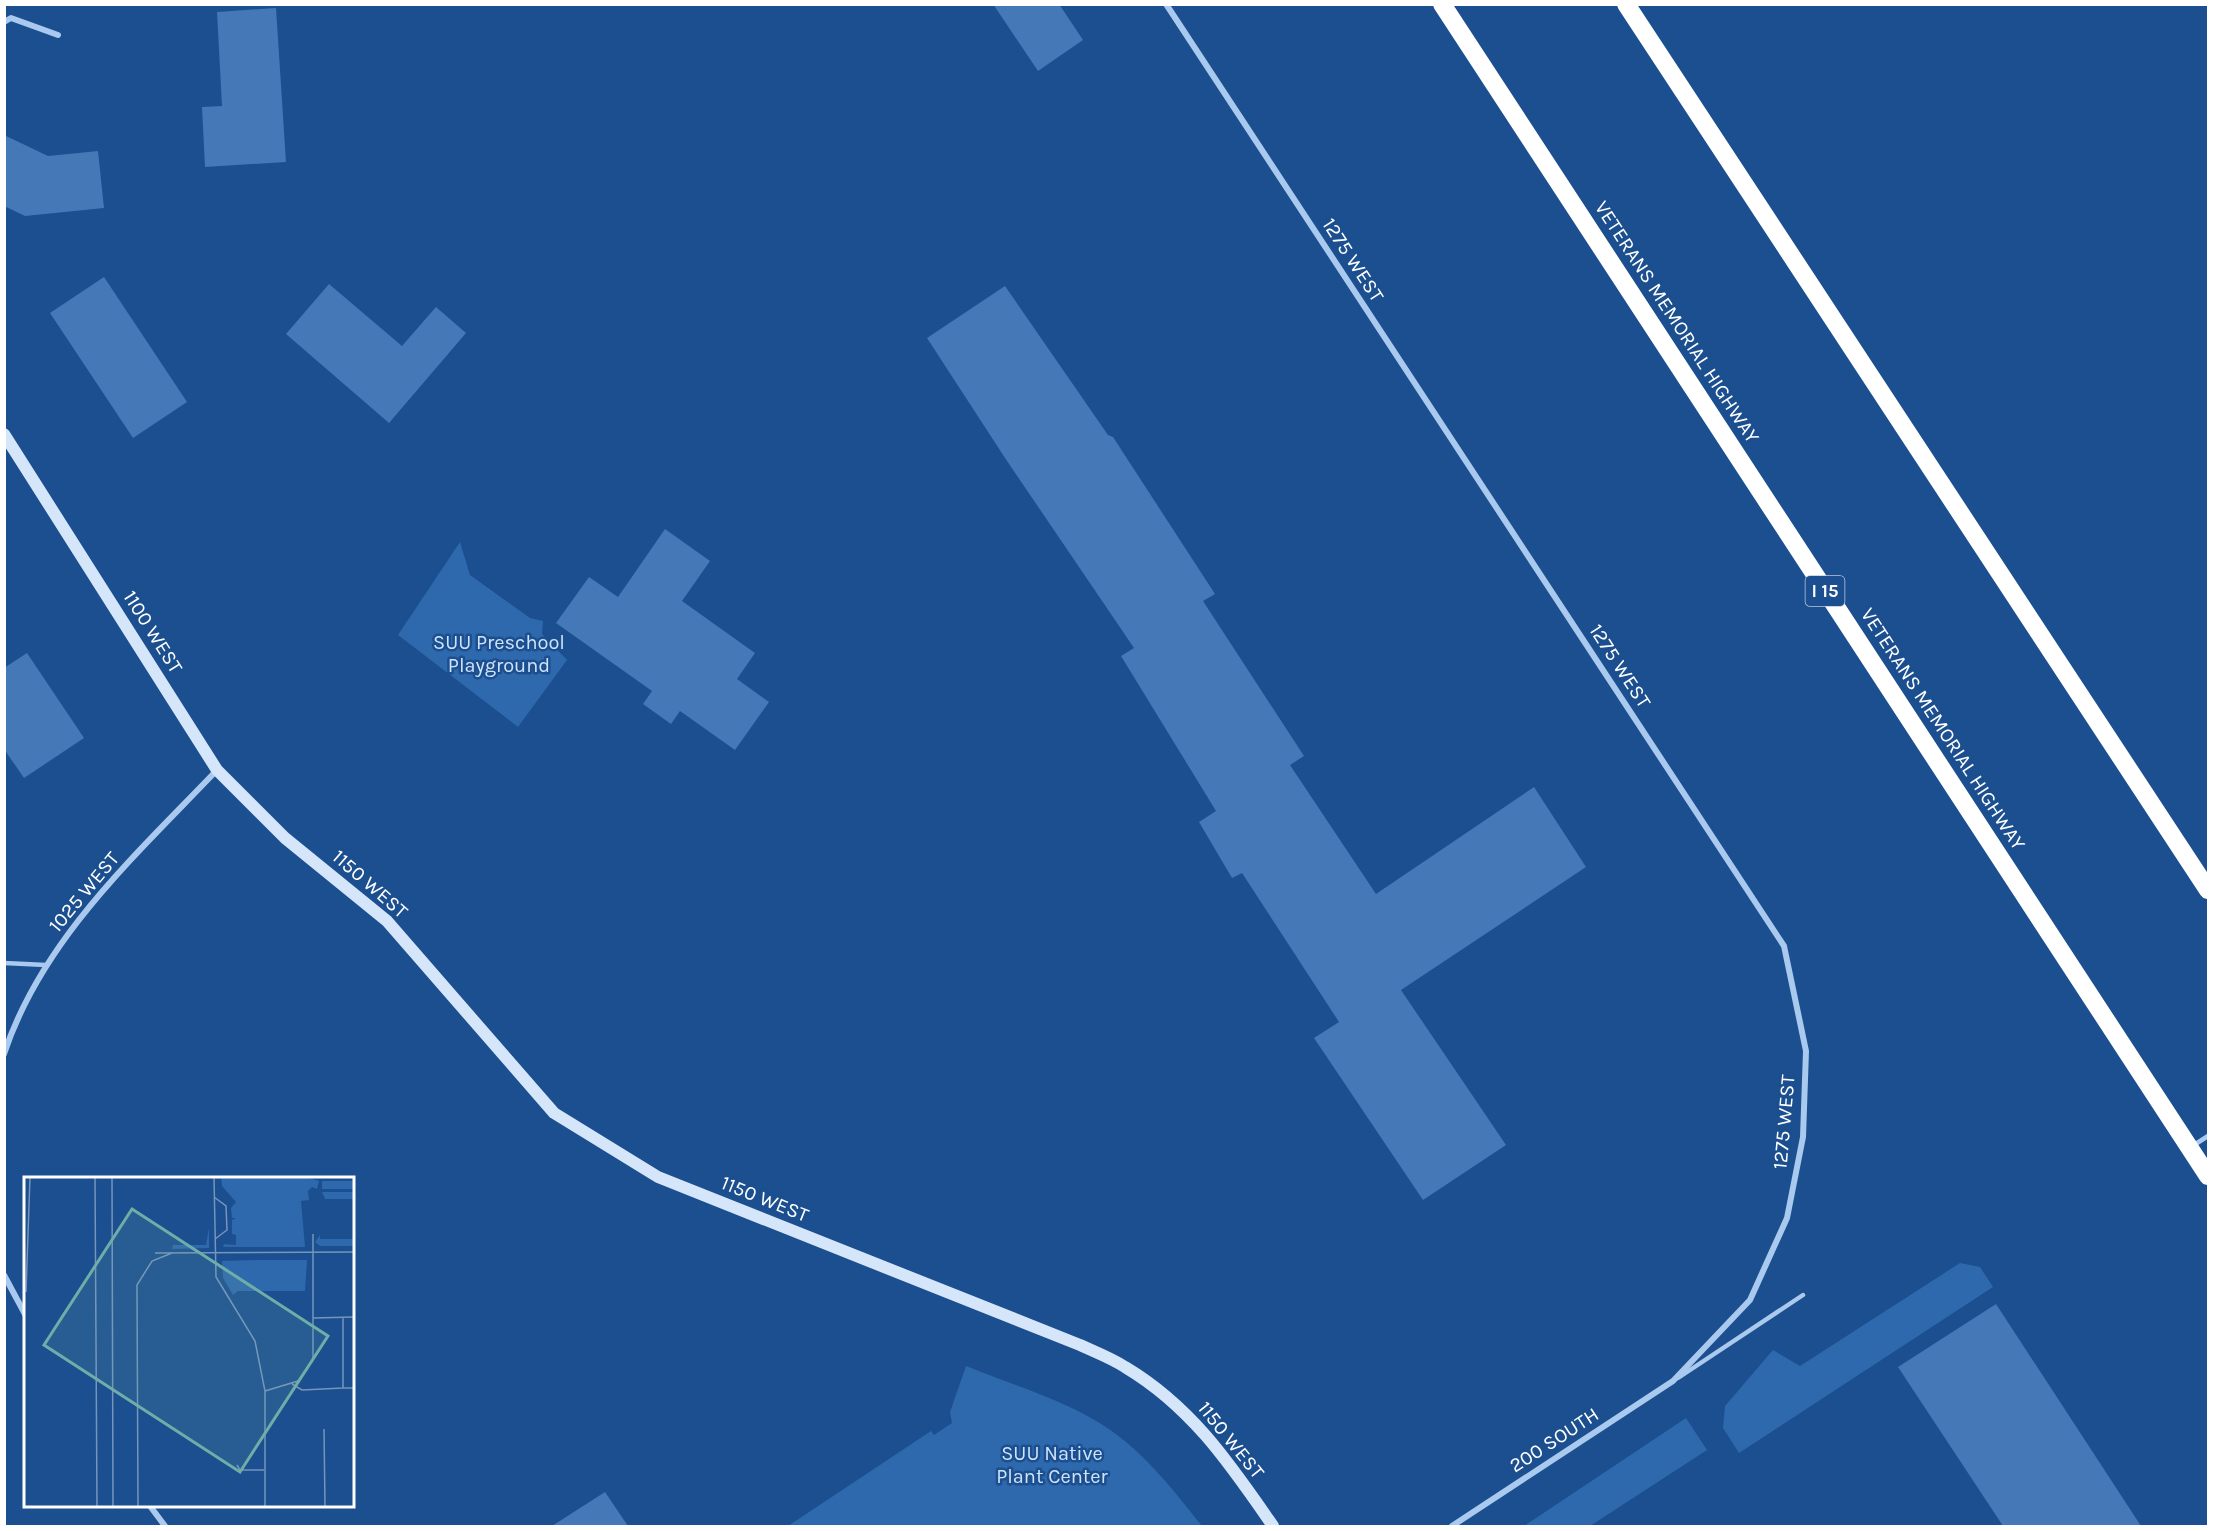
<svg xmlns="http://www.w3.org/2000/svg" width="2213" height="1531" font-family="Karla,sans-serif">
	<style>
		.green { fill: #2e69ad }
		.building { fill: #4478b7 }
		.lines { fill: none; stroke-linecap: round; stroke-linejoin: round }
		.lane { stroke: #a9c9ee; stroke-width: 4.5 }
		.street { stroke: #a9c9ee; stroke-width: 6 }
		.secondary { stroke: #d6e6fa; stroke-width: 12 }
		.highway { stroke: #fff; stroke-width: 18 }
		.labels { text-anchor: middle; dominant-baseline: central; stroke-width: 5; stroke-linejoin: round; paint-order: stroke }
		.shield { fill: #1b4f8f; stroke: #bbcadd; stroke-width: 1.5 }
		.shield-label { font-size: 18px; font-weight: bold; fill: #fff }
		.street-label { font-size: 20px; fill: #fff; stroke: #1b4f8f }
		.park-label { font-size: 20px; fill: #cfe3fa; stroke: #1b4f8f }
		.inset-road { fill: none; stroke: #7695bc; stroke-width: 1.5 }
		.view { fill: #6fada8; fill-opacity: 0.15; stroke: #6fada8; stroke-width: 3 }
		.inset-edge { fill: none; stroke: #fff; stroke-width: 3 }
	</style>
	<rect width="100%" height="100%" fill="#1b4f8f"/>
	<g class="green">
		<path d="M460,542L470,575L530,618L543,621L542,634L567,660L518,727L398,635Z"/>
		<path d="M1960,1263L1980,1267L1993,1287L1739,1453L1723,1428L1725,1406L1773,1350L1800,1366Z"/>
		<path d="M966,1366C1010,1384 1058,1398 1098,1422C1141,1448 1171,1487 1202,1526H788L931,1431L934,1435L952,1423L950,1412Z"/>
		<path d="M1686,1418L1707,1450L1590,1526H1524Z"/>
	</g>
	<g class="building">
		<path d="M993,4H1059L1083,40L1038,71Z"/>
		<path d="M276,8L286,162L205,167L202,107L222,106L217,12Z"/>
		<path d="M4,135L48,156L98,151L104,208L25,216L4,206Z"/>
		<path d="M104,277L187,402L133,438L50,313Z"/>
		<path d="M329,284L402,346L436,307L466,333L389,423L286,334Z"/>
		<path d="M1005,286L1108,435L1113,437L1215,594L1203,601L1304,756L1290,765L1376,894L1534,787L1586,867L1401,990L1506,1145L1423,1200L1314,1038L1339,1022L1242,873L1232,878L1199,822L1216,811L1121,656L1134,648L1005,458L927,338Z"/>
		<path d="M665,529L710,561L682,601L755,653L737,679L769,702L735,750L680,711L671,724L643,704L652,691L556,623L589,577L618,597Z"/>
		<path d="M27,653L84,738L24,778L4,749V668Z"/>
		<path d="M1996,1304L2141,1526H2003L1898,1367Z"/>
		<path d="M605,1492L628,1526H552Z"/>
	</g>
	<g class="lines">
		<g class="lane">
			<path d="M4,963L46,965"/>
			<path d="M2194,1145L2208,1136"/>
			<path d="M1678,1378L1803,1295"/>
		</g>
		<g class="street">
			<path d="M1166,4L1784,946L1806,1051L1803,1137L1787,1218L1750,1300L1673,1381L1452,1526"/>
			<path d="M4,22L11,18L58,35"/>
			<path d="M4,1054C42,939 136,855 217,770"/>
			<path d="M4,1275L26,1316"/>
			<path d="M150,1506L165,1526"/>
		</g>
		<path class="secondary" d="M4,434L217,770L285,838L387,921L554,1113L658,1177L1080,1345C1095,1352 1111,1358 1125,1367C1192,1407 1230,1464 1273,1526"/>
		<g class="highway">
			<path d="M1442,4L2208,1176"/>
			<path d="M1626,4L2208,890"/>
		</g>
	</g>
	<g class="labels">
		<rect class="shield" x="1805.5" y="576" width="39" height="30" rx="4.5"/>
		<g class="shield-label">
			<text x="1825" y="591">I 15</text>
		</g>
		<g class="street-label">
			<text transform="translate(1353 260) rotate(57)">1275 WEST</text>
			<text transform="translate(1677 322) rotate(57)">VETERANS MEMORIAL HIGHWAY</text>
			<text transform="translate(153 632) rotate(58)">1100 WEST</text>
			<text transform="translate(1620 666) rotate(57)">1275 WEST</text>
			<text transform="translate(1943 729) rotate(57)">VETERANS MEMORIAL HIGHWAY</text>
			<text transform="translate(370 884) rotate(41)">1150 WEST</text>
			<text transform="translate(84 892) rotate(-50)">1025 WEST</text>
			<text transform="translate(1784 1122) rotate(-85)">1275 WEST</text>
			<text transform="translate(765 1199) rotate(22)">1150 WEST</text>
			<text transform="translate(1231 1440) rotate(51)">1150 WEST</text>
			<text transform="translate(1554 1440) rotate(-33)">200 SOUTH</text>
		</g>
		<g class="park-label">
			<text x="499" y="642">SUU Preschool<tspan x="499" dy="23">Playground</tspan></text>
			<text x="1052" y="1453">SUU Native<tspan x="1052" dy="23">Plant Center</tspan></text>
		</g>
	</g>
	<g transform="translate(24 1177)">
		<rect width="330" height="330" fill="#1b4f8f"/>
		<path d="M197,0H282L295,4L293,12L288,10L284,14L285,23L277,24L281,70H199L200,67L212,68V58L208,57V43L212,41H208L207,31L212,25L198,9ZM298,4H330V12H298ZM298,15H330V22H301ZM185,51V71L148,72L149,68H182ZM296,58V62H330V69H296L291,65ZM235,83H283L281,114H214L209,118L199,101L198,84Z" fill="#2e69ad"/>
		<path class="inset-road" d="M71,0L73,330M88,0L89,330M190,0L192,100L231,164L241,214V330M190,20L202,29L203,53L191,62M131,76L330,75M2,115L6,0M319,140V211H330M289,141L330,140M268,207L278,213L319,211M241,214L274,204L289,183V57M300,252L301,330M213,288L216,293H240M114,330L113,108L128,84L148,76"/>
		<path class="view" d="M108,32L304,159L216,295L20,168Z"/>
		<rect width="330" height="330" class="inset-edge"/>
	</g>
	<rect width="2213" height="1531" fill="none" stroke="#ffffff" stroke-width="12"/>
</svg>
